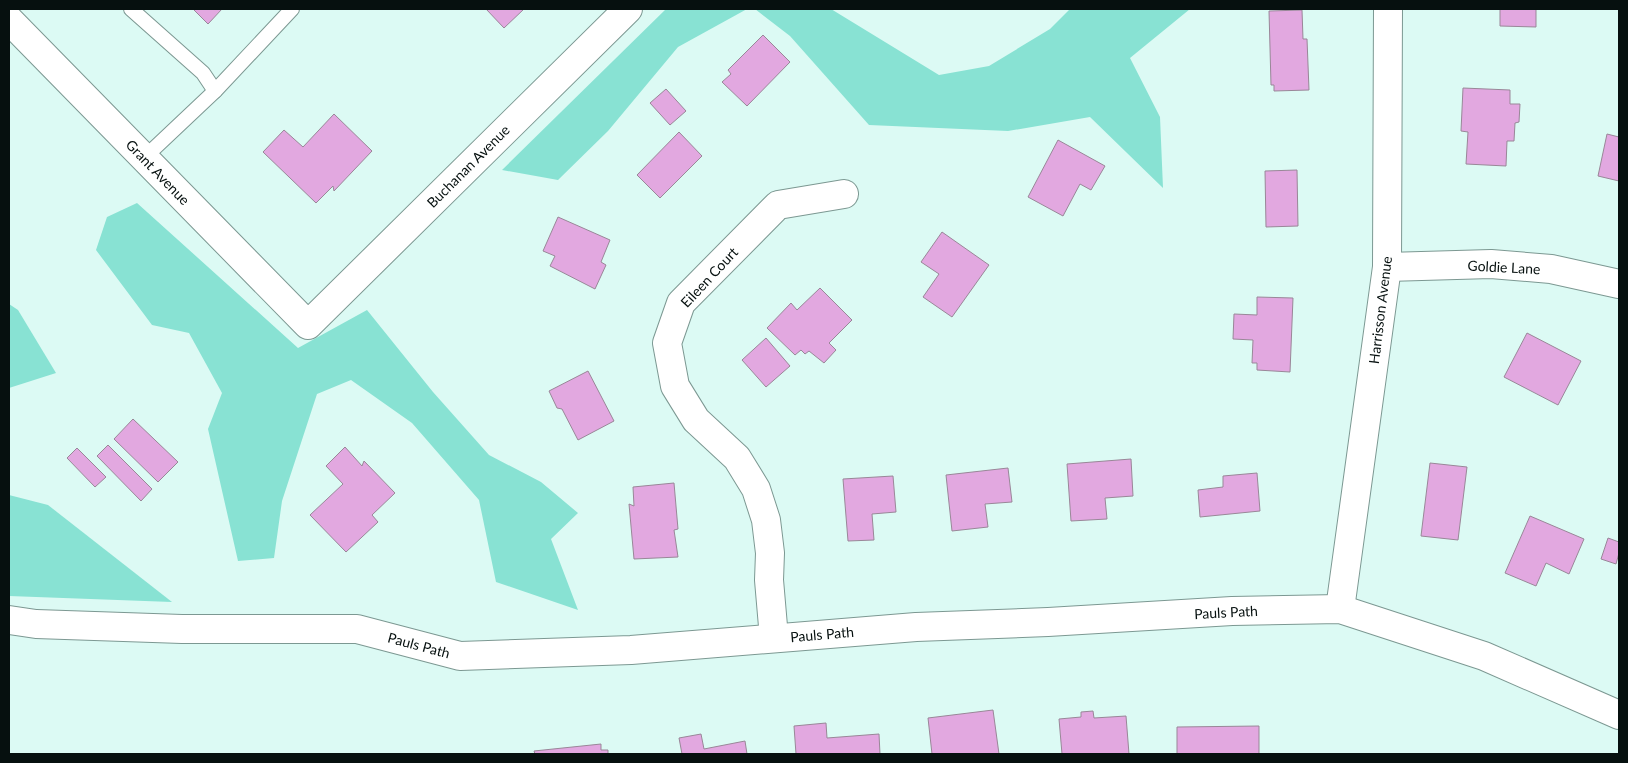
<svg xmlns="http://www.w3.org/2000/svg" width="1628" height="763" font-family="Lato,sans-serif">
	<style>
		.green { fill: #88e2d3 }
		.building { fill: #e2a8e0; stroke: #998798 }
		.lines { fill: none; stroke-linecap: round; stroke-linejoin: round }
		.lane-casing { stroke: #7c9892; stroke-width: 16 }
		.street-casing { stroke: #7c9892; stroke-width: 30 }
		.lane { stroke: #fff; stroke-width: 14 }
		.street { stroke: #fff; stroke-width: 28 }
		.labels { text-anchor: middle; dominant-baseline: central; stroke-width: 4; stroke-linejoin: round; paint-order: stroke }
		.street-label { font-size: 14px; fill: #06100f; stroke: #fff }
	</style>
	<rect width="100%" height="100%" fill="#dcfaf4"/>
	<g class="green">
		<path d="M666,9H747L678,47L608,131L558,180L502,170Z"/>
		<path d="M755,9H831L939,75L989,66L1050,29L1070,9H1190L1130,58L1160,117L1163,188L1090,117L1008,131L869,125L790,36Z"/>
		<path d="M137,203L298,348L367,310L433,392L489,455L541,482L578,513L551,539L578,610L496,582L479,500L412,423L351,380L317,394L282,501L274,558L238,561L208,429L222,393L189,333L152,325L96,250L107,217Z"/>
		<path d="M9,304L18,310L56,373L9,388Z"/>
		<path d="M9,495L48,505L172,602L9,596Z"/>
	</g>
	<g class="building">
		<path d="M193,9H222L208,24Z"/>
		<path d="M486,9H524L504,28Z"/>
		<path d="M1500,9H1536V27L1500,26Z"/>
		<path d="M1302,10L1303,39H1307L1309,90L1274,91V85H1271L1269,11Z"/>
		<path d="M763,35L790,62L747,106L722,82L731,74L728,70Z"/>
		<path d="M1463,88L1510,90V104H1520L1519,122L1515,123L1514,141H1507L1506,166L1466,164L1468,132L1461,131Z"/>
		<path d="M666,89L686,111L670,125L650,103Z"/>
		<path d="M334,114L372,151L334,191L333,186L316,203L263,152L284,130L303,147Z"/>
		<path d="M679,132L702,156L660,198L637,175Z"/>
		<path d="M1607,134L1619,137V181L1598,176Z"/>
		<path d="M1058,140L1105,166L1091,190L1080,184L1063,216L1028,197Z"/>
		<path d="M1297,170L1298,226L1266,227L1265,171Z"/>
		<path d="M558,217L610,240L601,262L606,265L595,289L550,266L555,256L543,251Z"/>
		<path d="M942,232L989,265L952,317L923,297L939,274L921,262Z"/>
		<path d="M820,288L852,320L829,343L836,350L824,363L809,351L805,354L801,350L795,355L767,328L791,303L797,310Z"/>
		<path d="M1257,297L1293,298L1290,372L1257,370V363H1252L1253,340L1233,339L1234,314L1257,315Z"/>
		<path d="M1527,333L1581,361L1558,405L1504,377Z"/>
		<path d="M766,338L790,366L766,387L742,360Z"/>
		<path d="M588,371L614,421L578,440L562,409L557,408L549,391Z"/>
		<path d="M133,419L178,462L158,482L114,439Z"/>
		<path d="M108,445L152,489L141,501L97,456Z"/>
		<path d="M345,447L362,466L364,461L395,493L372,515L378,522L346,552L310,515L343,484L326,466Z"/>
		<path d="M77,448L106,477L95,487L67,458Z"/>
		<path d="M1131,459L1133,496L1105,498L1107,519L1071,521L1067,464Z"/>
		<path d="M1430,463L1467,467L1458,540L1421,536Z"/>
		<path d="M1008,468L1012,502L985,504L988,527L952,531L946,475Z"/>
		<path d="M1257,473L1260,511L1200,517L1198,490L1223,487V476Z"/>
		<path d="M893,476L896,512L872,514L874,540L848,541L843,479Z"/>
		<path d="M674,483L678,529L674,530L678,557L634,559L629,504L634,506L633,487Z"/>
		<path d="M1530,516L1584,539L1569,574L1546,563L1536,586L1505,573Z"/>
		<path d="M1608,538L1619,542V553L1616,564L1601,559Z"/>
		<path d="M993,710L999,754H932L928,718Z"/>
		<path d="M1093,711L1094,718L1126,716L1129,754H1062L1059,719L1081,717V712Z"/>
		<path d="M826,723L827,738L879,734L880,754H796L794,726Z"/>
		<path d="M1259,726V754H1177V727Z"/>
		<path d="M701,734L704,749L745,741L747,754H682L679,738Z"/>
		<path d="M601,744V750H608V754H535L534,751Z"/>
	</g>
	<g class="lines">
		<g class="lane-casing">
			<g id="lane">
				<path d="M131,9L203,73L215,91"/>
				<path d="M144,158L215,91L292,9"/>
			</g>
		</g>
		<g class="street-casing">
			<g id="street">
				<path d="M9,20L308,325L628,9"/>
				<path d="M1387,267L1491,264L1551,269L1619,284"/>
				<path d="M1340,609L1387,267L1388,9"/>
				<path d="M9,620L36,624L182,629H357L460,656L631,650L916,627L1048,622L1232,611L1340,609L1484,656L1619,715"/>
				<path d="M774,638L769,580L770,553L766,520L756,489L737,458L696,420L675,386L667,343L681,303L778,205L844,194"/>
			</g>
		</g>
		<use href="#lane" class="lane"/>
		<use href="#street" class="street"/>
	</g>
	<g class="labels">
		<g class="street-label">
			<text transform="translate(468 166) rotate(-45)">Buchanan Avenue</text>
			<text transform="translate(158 172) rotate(46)">Grant Avenue</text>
			<text transform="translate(1504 267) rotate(3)">Goldie Lane</text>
			<text transform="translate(709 277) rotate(-47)">Eileen Court</text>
			<text transform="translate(1380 310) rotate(-83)">Harrisson Avenue</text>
			<text transform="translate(1226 612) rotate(-3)">Pauls Path</text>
			<text transform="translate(822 634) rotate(-5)">Pauls Path</text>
			<text transform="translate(419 645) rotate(15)">Pauls Path</text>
		</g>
	</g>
	<rect width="1628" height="763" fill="none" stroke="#06100f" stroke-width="20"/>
</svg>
